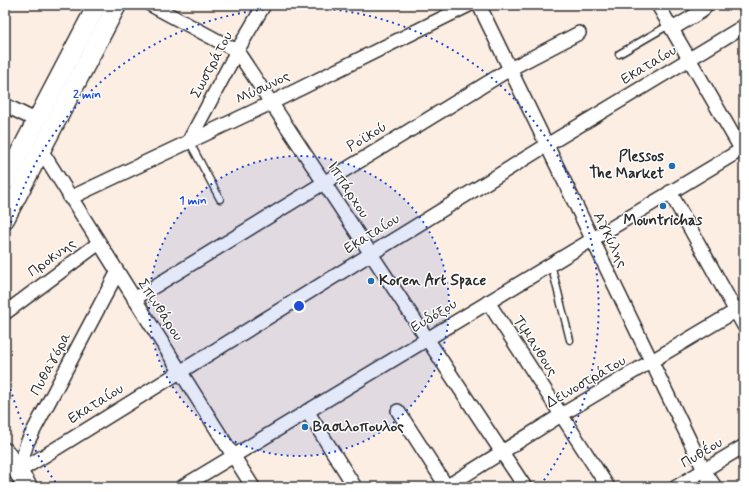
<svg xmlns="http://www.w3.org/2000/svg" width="749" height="492" font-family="Mynerve,sans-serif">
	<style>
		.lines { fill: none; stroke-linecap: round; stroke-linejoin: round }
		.lane-casing { stroke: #2b2b2b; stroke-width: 9 }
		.street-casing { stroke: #2b2b2b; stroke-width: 16 }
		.secondary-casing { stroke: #2b2b2b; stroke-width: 21 }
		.lane { stroke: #fff; stroke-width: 6 }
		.street { stroke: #fff; stroke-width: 13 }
		.secondary { stroke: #fff; stroke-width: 18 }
		.ring { fill: none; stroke: #1d4ed8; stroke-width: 2; stroke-dasharray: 2 4 }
		.poi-dot { fill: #1f6fb2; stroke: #fff; stroke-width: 1.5 }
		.labels { text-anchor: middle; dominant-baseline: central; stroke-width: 3; stroke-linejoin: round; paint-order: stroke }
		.street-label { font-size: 15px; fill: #2b2b2b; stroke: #fff }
		.poi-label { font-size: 15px; font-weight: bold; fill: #2b2b2b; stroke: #fff; text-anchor: start }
		.centre { fill: #1d4ed8; stroke: #fff; stroke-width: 2 }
		.ring-label { font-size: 12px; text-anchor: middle; font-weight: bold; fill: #1d4ed8; stroke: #fff; stroke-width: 3; stroke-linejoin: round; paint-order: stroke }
	</style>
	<rect width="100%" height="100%" fill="#fceee3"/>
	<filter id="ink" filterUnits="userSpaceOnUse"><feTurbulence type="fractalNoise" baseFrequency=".025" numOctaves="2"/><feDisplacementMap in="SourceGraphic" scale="8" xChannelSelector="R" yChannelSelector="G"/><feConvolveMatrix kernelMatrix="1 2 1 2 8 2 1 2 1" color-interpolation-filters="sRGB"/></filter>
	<g filter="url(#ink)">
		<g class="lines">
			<g class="lane-casing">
				<g id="lane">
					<path d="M619,54L669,25"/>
					<path d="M189,141L220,199"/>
					<path d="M551,264L570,340"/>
				</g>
			</g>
			<g class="street-casing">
				<g id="street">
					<path d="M151,5L237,51L525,487"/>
					<path d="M479,5L704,470L715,487"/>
					<path d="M658,5L744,154"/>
					<path d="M672,29L702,11L706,5"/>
					<path d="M5,105L37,121"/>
					<path d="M189,141L237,51L264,5"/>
					<path d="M41,150L253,487"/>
					<path d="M670,192L744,326"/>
					<path d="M70,198L271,103L469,5"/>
					<path d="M134,299L510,69L579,33"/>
					<path d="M488,302L608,487"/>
					<path d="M5,313L99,243"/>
					<path d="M307,411L355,487"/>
					<path d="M398,411L447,487"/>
					<path d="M18,472L547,145L744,26"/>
					<path d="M18,472L27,443L117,273"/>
					<path d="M5,483L7,487"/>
					<path d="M182,487L744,148"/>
					<path d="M446,487L561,415L744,306"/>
					<path d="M676,487L744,446"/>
				</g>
			</g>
			<g class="secondary-casing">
				<g id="secondary">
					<path d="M5,181L97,5"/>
					<path d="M5,219L117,5"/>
					<path d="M5,452L28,487"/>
				</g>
			</g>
			<use href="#lane" class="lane"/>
			<use href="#street" class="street"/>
			<use href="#secondary" class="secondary"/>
		</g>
	</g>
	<circle cx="299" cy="306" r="150" fill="#1d4ed8" fill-opacity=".12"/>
	<g class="ring">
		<circle cx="299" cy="306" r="150"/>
		<path d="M59 487A300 300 0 0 1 5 366M5 246A300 300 0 1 1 539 487"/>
	</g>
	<g class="poi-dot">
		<circle cx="672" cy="166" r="4"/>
		<circle cx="663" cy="206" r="4"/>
		<circle cx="371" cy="281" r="4"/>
		<circle cx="305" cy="427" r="4"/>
	</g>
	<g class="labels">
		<g class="street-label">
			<text transform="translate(212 65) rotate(-62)">Σωστράτου</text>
			<text transform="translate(649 65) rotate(-31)">Εκαταίου</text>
			<text transform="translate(263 88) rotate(-26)">Μύσωνος</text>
			<text transform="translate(367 137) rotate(-31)">Ροϊκού</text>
			<text transform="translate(348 190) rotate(57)">Ιππάρχου</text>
			<text transform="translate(372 234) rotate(-32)">Εκαταίου</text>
			<text transform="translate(610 240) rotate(64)">Αγκύλης</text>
			<text transform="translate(52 258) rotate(-36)">Προκνης</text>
			<text transform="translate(160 310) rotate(57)">Σπινθάρου</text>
			<text transform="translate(434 316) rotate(-31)">Ευδόξου</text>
			<text transform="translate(535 346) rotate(57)">Τιμανθους</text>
			<text transform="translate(51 364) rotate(-62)">Πυθαγόρα</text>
			<text transform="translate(586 382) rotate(-30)">Δεινοστράτου</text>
			<text transform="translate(96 404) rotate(-32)">Εκαταίου</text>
			<text transform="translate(702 453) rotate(-31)">Πυθέου</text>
		</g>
		<g class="poi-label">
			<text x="664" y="157" text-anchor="end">Plessos<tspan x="664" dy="17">The Market</tspan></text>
			<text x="663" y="221" text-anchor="middle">Mountrichas</text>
			<text x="379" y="281">Koren Art Space</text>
			<text x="313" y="427">Βασιλοπουλος</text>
		</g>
	</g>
	<circle cx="299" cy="306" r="6" class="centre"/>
	<g class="ring-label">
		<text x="87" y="98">2 min</text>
		<text x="193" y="204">1 min</text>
	</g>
	<rect width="749" height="492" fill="none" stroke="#fff" stroke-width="20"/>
	<rect x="10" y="10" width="729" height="472" fill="none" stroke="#2b2b2b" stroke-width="1.5" filter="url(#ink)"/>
</svg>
